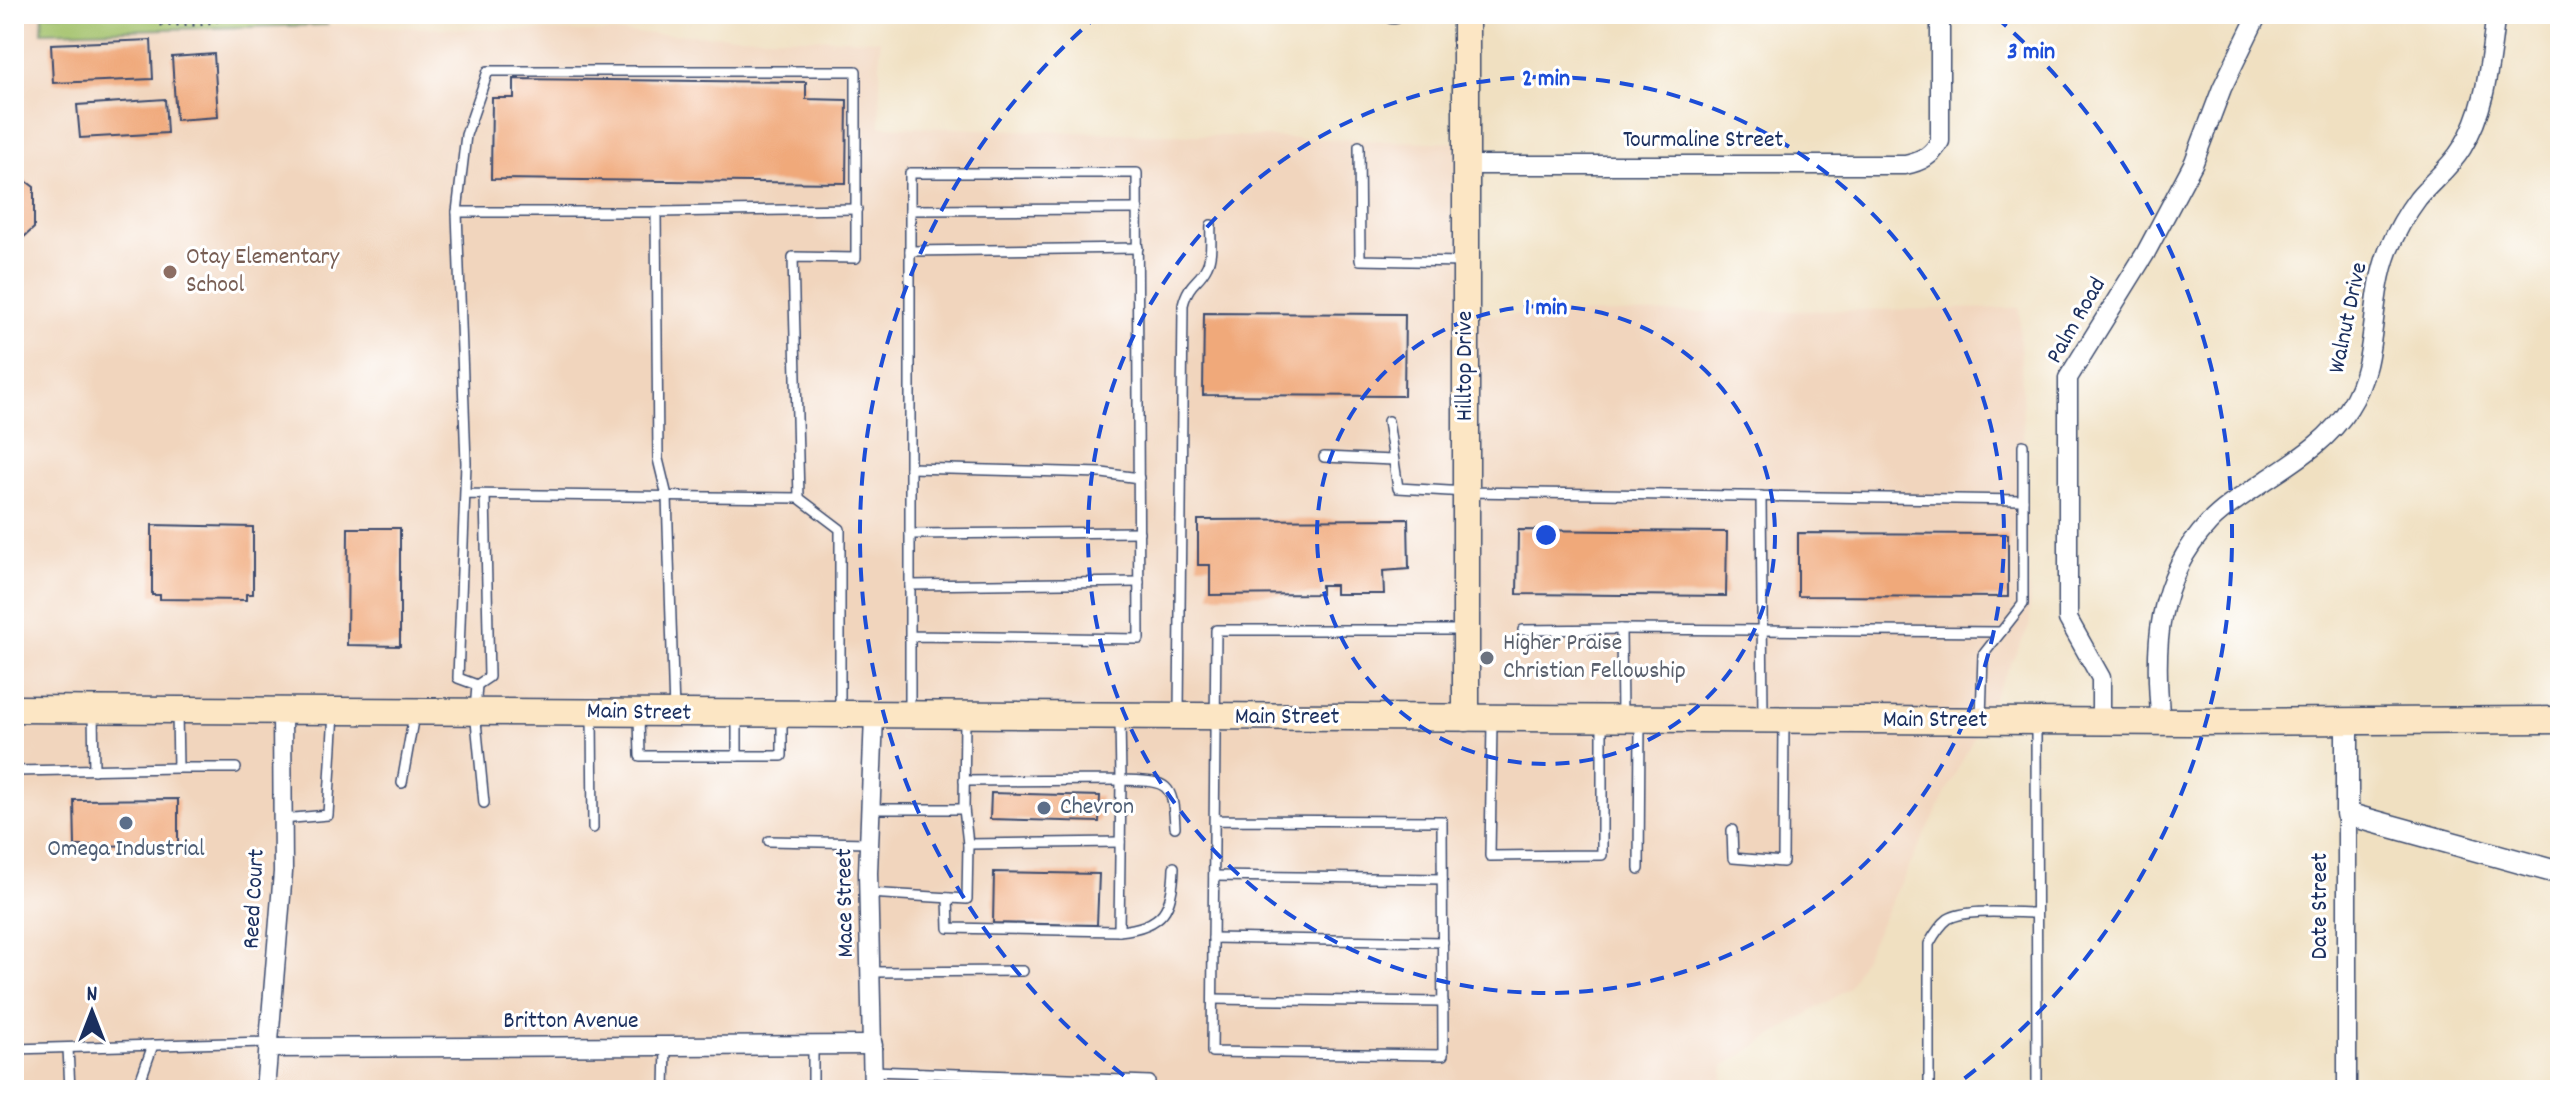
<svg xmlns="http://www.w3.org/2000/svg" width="2574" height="1104" font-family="Dekko,sans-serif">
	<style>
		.built { fill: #f1d5bd }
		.green { fill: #a2c169; stroke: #5e7864; stroke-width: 2 }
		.building { fill: #f0a97a }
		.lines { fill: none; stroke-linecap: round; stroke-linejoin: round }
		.service-casing { stroke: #3b4a6d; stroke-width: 12 }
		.minor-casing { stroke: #3b4a6d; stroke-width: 21 }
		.tertiary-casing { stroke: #3b4a6d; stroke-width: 25 }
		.secondary-casing { stroke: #3b4a6d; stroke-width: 29 }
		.path { stroke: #3b4a6d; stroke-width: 3; stroke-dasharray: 2 6; stroke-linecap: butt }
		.service { stroke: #fff; stroke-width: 9 }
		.minor { stroke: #fff; stroke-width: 18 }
		.tertiary { stroke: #fff; stroke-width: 22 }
		.secondary { stroke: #fce6c4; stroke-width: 26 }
		.ring { fill: none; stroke: #1d4ed8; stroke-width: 4; stroke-dasharray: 14 10 }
		.education-dot { fill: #8d6e63; stroke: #fff; stroke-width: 3 }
		.worship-dot { fill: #6b7280; stroke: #fff; stroke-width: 3 }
		.service-dot { fill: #5c6f8a; stroke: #fff; stroke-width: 3 }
		.labels { text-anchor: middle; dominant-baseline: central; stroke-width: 6; stroke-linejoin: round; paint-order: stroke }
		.street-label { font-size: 24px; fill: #1b2f5e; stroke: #fff }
		.education-label { font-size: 24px; fill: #785e54; stroke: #fff; text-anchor: start }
		.worship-label { font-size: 24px; fill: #5b616d; stroke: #fff; text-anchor: start }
		.service-label { font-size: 24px; fill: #4e5e75; stroke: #fff; text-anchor: start }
		.centre { fill: #1d4ed8; stroke: #fff; stroke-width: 4 }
		.ring-label { font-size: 24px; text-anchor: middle; font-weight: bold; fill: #1d4ed8; stroke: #fff; stroke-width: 6; stroke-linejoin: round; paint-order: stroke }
	</style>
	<rect width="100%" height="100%" fill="#fff"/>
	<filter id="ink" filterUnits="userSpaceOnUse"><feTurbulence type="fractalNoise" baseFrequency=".0125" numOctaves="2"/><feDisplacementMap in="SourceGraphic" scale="16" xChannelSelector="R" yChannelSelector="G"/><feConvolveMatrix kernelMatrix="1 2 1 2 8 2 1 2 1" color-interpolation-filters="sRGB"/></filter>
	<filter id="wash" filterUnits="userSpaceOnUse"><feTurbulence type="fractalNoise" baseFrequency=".006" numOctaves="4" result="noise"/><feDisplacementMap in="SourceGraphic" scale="32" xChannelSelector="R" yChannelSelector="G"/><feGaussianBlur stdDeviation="1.8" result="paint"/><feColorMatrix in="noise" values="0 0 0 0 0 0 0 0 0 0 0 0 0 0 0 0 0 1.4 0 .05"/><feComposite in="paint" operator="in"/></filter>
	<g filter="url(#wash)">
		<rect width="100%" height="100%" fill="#f0e0c1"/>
		<path class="built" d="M14,14H43V32L327,25L880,40V126L1466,143L1467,315L2019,308L2030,625L1848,989L1724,1066L1722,1090H14Z"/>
		<path class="green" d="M43,14H321L327,25L42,32Z"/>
		<g id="blocks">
			<g class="building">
				<path d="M151,40L153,79L53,83L51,44Z"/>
				<path d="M214,54L218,117L176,120L172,57Z"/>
				<path d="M514,79L806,82V99L847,100L846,183L491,179L492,98H514Z"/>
				<path d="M165,99L167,133L80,138L77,105Z"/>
				<path d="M14,172L34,187V228L14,246Z"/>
				<path d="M1204,313L1405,314L1404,396L1203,395Z"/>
				<path d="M1408,519L1409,569L1383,571L1384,594H1335V585H1321V594L1210,595V565H1198V520Z"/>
				<path d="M152,525L253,527V594H246V600L160,599V595H152Z"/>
				<path d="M348,528H400V646L347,645Z"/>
				<path d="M1518,530L1727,532L1726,596L1517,594Z"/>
				<path d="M1798,533L2008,534V597L1798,596Z"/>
				<path d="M991,793L1100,796L1099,822L990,819Z"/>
				<path d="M178,799V845L75,846L74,800Z"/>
				<path d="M994,872L1099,874L1097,925L993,923Z"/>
			</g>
		</g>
	</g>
	<g filter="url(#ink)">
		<use href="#blocks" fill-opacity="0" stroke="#3b4a6d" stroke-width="2"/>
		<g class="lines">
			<g class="service-casing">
				<g id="service">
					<path d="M1359,146L1360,260L1462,262"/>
					<path d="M910,210L1138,209"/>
					<path d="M457,212H656L658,459L667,496L674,712"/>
					<path d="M656,212L857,209"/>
					<path d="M910,251L1138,248"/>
					<path d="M1388,421L1398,488L1466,492L2023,500"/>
					<path d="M1324,457L1393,460"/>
					<path d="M910,468L1102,473L1139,478"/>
					<path d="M465,494L799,498L793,257L856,258V71H488L466,135L457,212L466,463L458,678L477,685"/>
					<path d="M1761,496L1763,717"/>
					<path d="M799,498L840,529V710"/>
					<path d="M910,534L1139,532"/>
					<path d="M910,585L1139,582"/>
					<path d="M1621,629L2001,632L1983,655L1981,718"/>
					<path d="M1523,630L1621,629L1622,716"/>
					<path d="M2001,632L2023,604V445"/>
					<path d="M910,636L1139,639L1137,173H910V712"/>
					<path d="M477,685L489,677L485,495"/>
					<path d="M477,685L475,711L484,803"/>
					<path d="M93,713L94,770"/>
					<path d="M177,713L178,768H236"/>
					<path d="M1179,713L1183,305C1189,281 1199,283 1207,266C1213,254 1210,238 1211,225"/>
					<path d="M592,716L593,828"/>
					<path d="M639,717L640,756H782V717"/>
					<path d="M1492,722L1490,856L1602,855V719"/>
					<path d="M2036,725L2037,1090"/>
					<path d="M737,756V716"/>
					<path d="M14,771L178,768"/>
					<path d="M964,781L1121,780L1120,720"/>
					<path d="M402,783L414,715"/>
					<path d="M870,809H964L965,718"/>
					<path d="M964,809L968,844L1120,842"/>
					<path d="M282,819L328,815L334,712"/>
					<path d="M1215,820L1442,821L1443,1055L1212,1052L1216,630H1463"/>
					<path d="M1732,830L1733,858L1783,862L1784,723"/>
					<path d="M769,841L869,843"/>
					<path d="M1639,869L1640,723"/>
					<path d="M1214,876L1442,879"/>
					<path d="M868,893L967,899L968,844"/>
					<path d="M948,898L949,928L1119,931L1121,780C1166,782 1173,779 1175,827"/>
					<path d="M1119,931C1164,927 1173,908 1174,867"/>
					<path d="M1213,938L1443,942"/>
					<path d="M871,972L1023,971"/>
					<path d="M1213,999L1443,1002"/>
					<path d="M813,1045V1090"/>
					<path d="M68,1048L70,1090"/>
					<path d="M14,1049L269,1042"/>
					<path d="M873,1071L1150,1081L1149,1090"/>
					<path d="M1021,1076L1023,1090"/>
					<path d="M137,1090L153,1045"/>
					<path d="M665,1090L666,1046"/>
					<path d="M922,1090V1073"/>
					<path d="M1929,1090V944C1934,935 1940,925 1948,919C1966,908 2015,913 2036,913"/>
				</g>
			</g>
			<g class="minor-casing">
				<g id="minor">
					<path d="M1392,14H1395"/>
					<path d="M1466,165H1905C1921,162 1932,156 1940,141V14"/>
					<path d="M2101,722V678L2068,619V378L2145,254L2194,162L2222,88L2258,14"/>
					<path d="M2161,722C2153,649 2156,579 2209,523C2226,505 2248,493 2268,479C2298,459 2329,440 2349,408C2380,361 2368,303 2388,251C2396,232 2406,214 2418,198C2432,181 2450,168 2462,148C2488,106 2489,61 2496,14"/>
					<path d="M2347,814V1090"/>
					<path d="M269,1048L873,1045"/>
					<path d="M265,1090L283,872L282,711"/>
					<path d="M873,1090L868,873L874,716"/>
				</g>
			</g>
			<g class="tertiary-casing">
				<path id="tertiary" d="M2347,723V814L2560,873"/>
			</g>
			<g class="secondary-casing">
				<g id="secondary">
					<path d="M1466,14V718"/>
					<path d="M14,709L2191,722L2560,720"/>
				</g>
			</g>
			<path class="path" d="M151,14L157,25H199L249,14"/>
			<use href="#service" class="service"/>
			<use href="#minor" class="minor"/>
			<use href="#tertiary" class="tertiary"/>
			<use href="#secondary" class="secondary"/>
		</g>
	</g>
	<g class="ring">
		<circle cx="1546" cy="535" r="229"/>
		<circle cx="1546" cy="535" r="458"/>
		<path d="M1143 1090A686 686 0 0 1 1096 17M1996 17A686 686 0 0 1 1949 1090"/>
	</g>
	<circle class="education-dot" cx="170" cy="272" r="8"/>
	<circle class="worship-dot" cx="1487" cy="658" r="8"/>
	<g class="service-dot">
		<circle cx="1044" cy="808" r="8"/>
		<circle cx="126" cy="823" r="8"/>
	</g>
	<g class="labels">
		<g class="street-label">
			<text x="1703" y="141">Tourmaline Street</text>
			<text transform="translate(2349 318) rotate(-78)">Walnut Drive</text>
			<text transform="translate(2077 321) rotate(-60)">Palm Road</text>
			<text transform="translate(1466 366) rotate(-90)">Hilltop Drive</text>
			<text transform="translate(639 713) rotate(1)">Main Street</text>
			<text x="1287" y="718">Main Street</text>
			<text x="1935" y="721">Main Street</text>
			<text transform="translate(255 899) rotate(-87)">Reed Court</text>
			<text transform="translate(846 903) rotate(-91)">Mace Street</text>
			<text transform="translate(2321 906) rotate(-90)">Date Street</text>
			<text x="571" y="1022">Britton Avenue</text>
		</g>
		<g class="education-label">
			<text x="186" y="258">Otay Elementary<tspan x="186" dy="28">School</tspan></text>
		</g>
		<g class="worship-label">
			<text x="1503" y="644">Higher Praise<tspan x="1503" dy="28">Christian Fellowship</tspan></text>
		</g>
		<g class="service-label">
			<text x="1060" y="808">Chevron</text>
			<text x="126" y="850" text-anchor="middle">Omega Industrial</text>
		</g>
	</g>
	<circle cx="1546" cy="535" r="12" class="centre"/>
	<g class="ring-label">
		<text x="2031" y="58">3 min</text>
		<text x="1546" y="85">2 min</text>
		<text x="1546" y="314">1 min</text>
	</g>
	<rect width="2574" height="1104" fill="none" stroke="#fff" stroke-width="48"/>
	<g transform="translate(92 1012)" stroke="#ffffff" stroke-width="6" paint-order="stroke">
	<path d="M0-6L14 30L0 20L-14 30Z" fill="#1b2f5e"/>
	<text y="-12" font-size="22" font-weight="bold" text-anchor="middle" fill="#1b2f5e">N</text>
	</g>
</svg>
